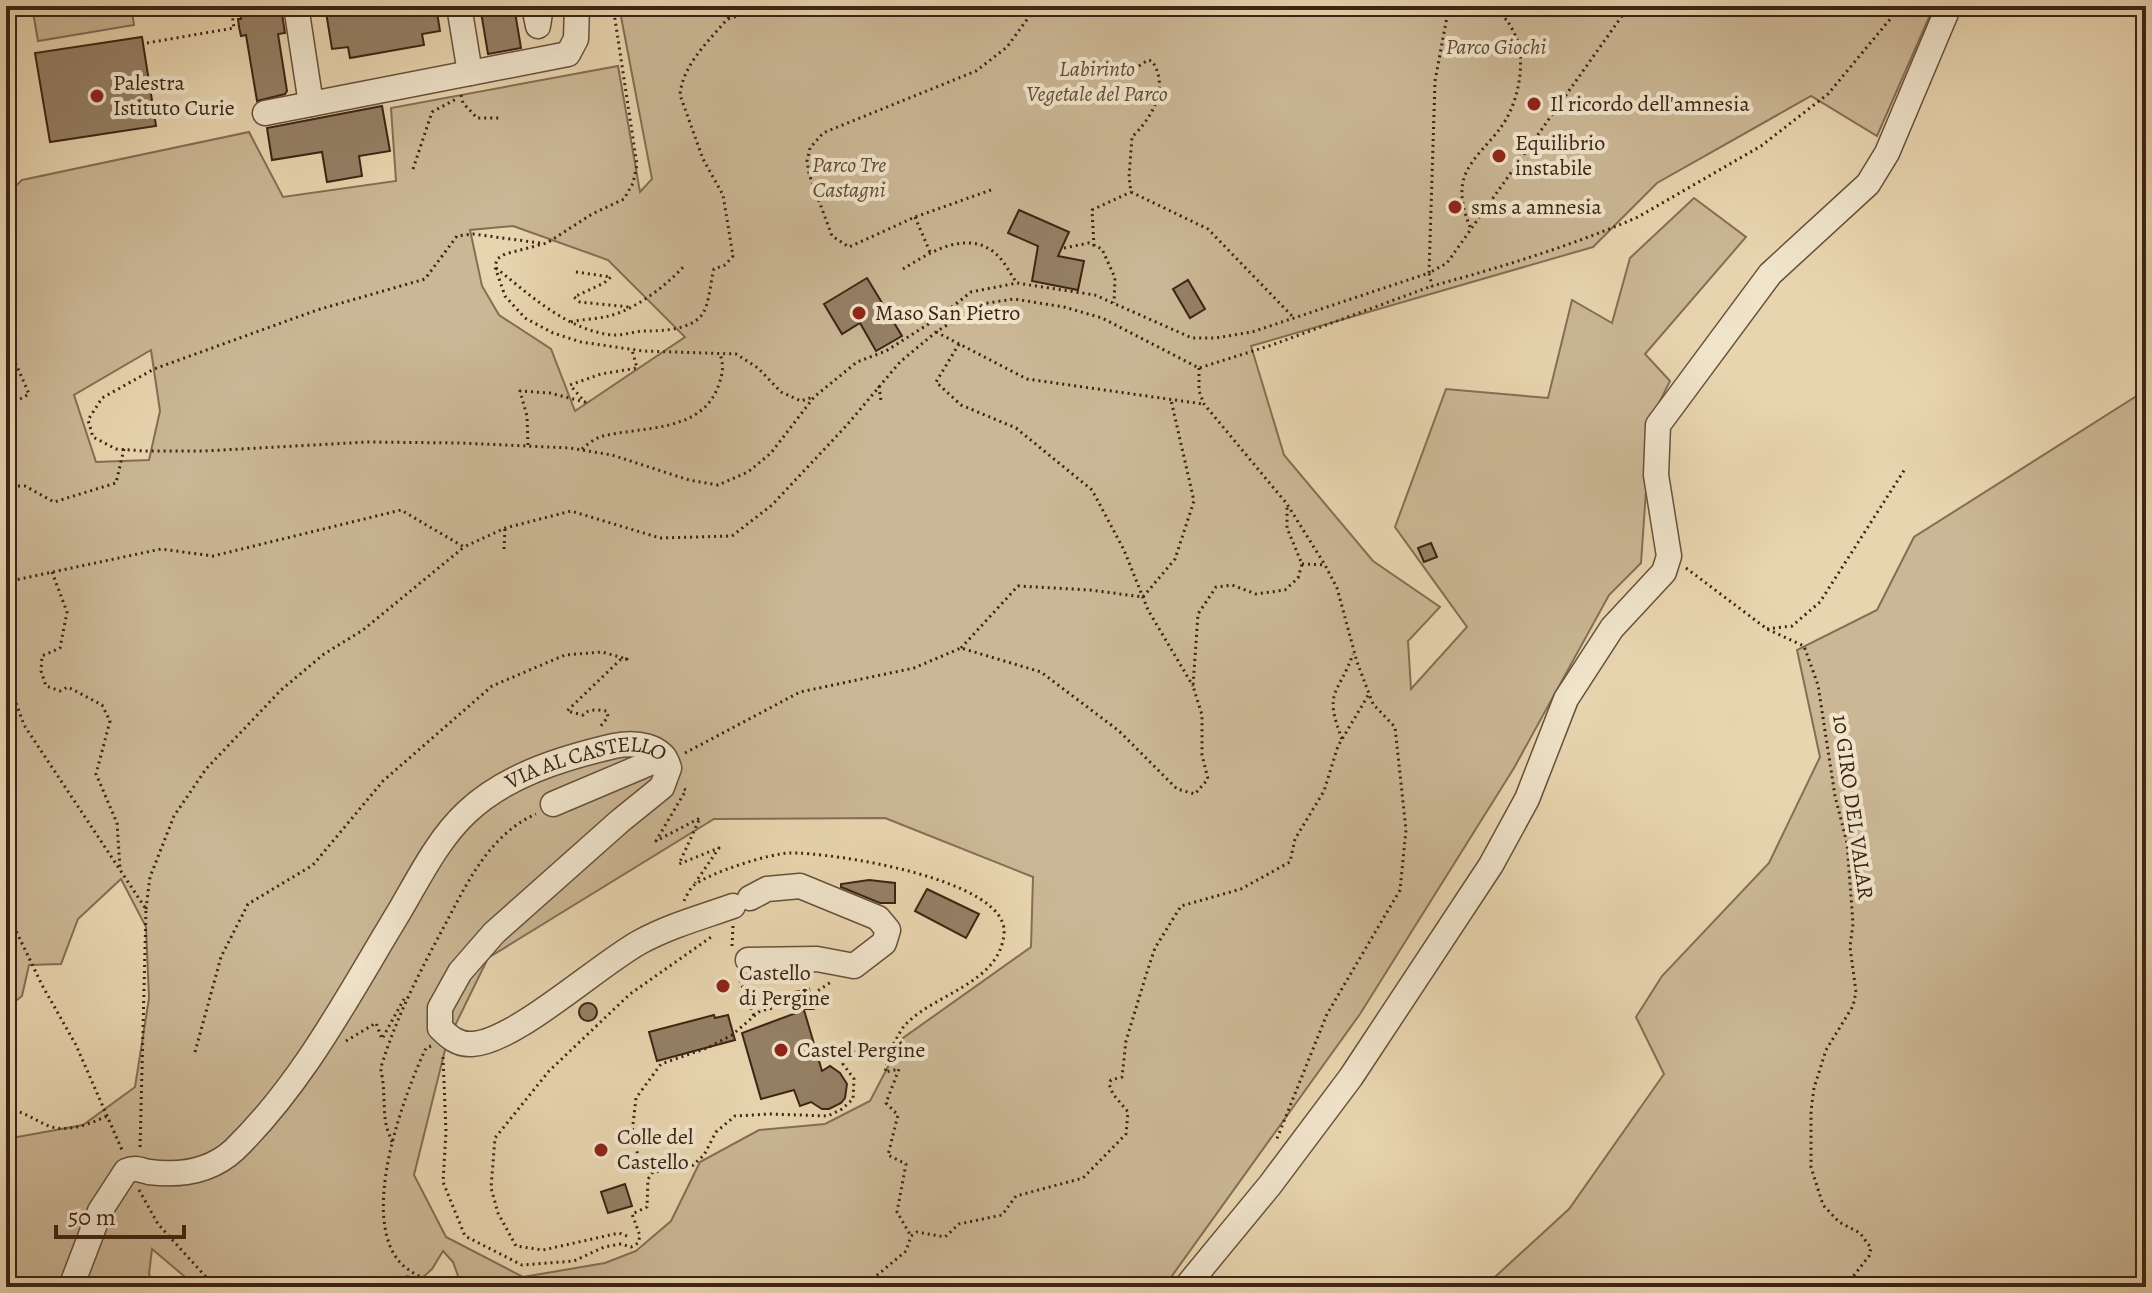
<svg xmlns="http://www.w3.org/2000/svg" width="2152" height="1293" font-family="Alegreya,serif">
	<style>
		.green { fill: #cbb795; stroke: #846e54; stroke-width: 2; fill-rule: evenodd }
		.building { fill: #958065; stroke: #3c2414; stroke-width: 2 }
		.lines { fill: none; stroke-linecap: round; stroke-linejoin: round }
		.minor-casing { stroke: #67503b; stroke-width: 27 }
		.path { stroke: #3c2414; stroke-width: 3; stroke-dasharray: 2 4; stroke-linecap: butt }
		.minor { stroke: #f0e4cb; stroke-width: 24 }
		.poi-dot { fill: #8f2418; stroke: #f0e4cb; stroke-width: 3 }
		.labels { text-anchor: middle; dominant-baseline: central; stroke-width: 8; stroke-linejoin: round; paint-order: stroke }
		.park-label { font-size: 22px; font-style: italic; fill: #604934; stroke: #f0e4cb }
		.poi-label { font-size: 22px; fill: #3c2414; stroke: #f0e4cb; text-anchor: start }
		.street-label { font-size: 22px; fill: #3c2414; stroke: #f0e4cb }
	</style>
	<rect width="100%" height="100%" fill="#e8d5af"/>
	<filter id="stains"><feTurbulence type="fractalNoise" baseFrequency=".0025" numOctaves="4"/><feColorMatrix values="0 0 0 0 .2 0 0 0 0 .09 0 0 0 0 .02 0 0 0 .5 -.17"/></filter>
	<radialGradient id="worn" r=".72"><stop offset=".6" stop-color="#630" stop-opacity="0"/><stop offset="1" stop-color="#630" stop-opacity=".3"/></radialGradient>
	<g class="green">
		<path d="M32,6H131L134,25L38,41Z"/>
		<path d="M619,6H1934L1877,136L1811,96L1657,183L1593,247L1251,346L1284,455L1373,561L1440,607L1408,641L1411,689L1467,627L1395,527L1446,389L1548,398L1572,300L1612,323L1630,258L1694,198L1746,237L1645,354L1670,381L1651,419L1641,563L1609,595L1514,768L1360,1014L1169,1280L1160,1287H462L453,1262L443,1251L432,1269L420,1280L407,1276L400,1287H197L152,1249L149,1274L155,1287H6V1139L83,1125L135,1087L149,998L146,927L121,879L78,919L61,964L29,965L22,996L6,1009V464L15,417L6,413V195L22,180L249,132L283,197L396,181L391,108L618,66L640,192L652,179ZM513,226L608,260L685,337L575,411L551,349L499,315L482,286L470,230ZM151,350L160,411L149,460L96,462L74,395ZM885,818L1033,877L1031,947L903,1038L870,1101L825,1124L759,1130L700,1162L671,1221L636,1251L605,1263L523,1277L446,1237L414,1175L447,1042L488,958L714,819Z"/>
		<path d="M2146,390V1287H1484L1569,1209L1664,1074L1636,1017L1662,976L1769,863L1820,757L1797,650L1877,610L1914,537Z"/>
	</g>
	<g class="building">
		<path d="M239,6H274L276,15L282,14L285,33L278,34L287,91L285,94L257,101L246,35L241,36L239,27L238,19H241Z"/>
		<path d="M325,6H436L440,31L422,34L424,45L350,58L348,47L332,49Z"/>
		<path d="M480,6H514L521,48L488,54Z"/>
		<path d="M142,37L156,126L50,142L35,53Z"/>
		<path d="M382,106L390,151L359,156L362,176L327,182L322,152L272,160L267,128Z"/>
		<path d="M1019,210L1069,232L1058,256L1084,261L1078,290L1032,281L1038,246L1008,233Z"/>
		<path d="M867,278L902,336L876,351L860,323L842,334L824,304Z"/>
		<path d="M1188,280L1205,309L1190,318L1173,289Z"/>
		<path d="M1431,543L1437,557L1424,562L1418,548Z"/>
		<path d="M869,880L895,883V903H880L841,887V884Z"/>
		<path d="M927,889L979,914L966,938L915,911Z"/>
		<path d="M809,989L814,1009H801L795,992Z"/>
		<circle cx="588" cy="1012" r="9"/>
		<path d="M804,1010L822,1071L830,1066L840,1073L847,1084L845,1098L841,1103L829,1109H822L811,1102L800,1106L794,1090L761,1099L742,1033Z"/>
		<path d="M714,1015L715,1018L728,1015L735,1040L657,1061L649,1032Z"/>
		<path d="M625,1184L632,1206L608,1213L601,1192Z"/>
	</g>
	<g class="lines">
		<g class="minor-casing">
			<g id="minor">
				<path d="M296,6L311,104"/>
				<path d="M459,6L470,73"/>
				<path d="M534,6L538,26L541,6"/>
				<path d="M265,113L568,54L576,39L577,6"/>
				<path d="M553,804L664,757"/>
				<path d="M748,960L817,959L854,966L884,943L888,930L878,918L800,886L767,889L750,898"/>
				<path id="s1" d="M71,1287L100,1211L126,1171C135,1167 140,1170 149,1172C180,1176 211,1171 234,1150C304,1082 349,994 399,912C419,878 438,839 467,812C506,775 563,758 614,746C635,742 663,744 669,768L662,787L620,821L494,933L460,972L440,1008V1028C449,1037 458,1045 472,1044C515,1042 598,965 640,942C669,926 702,917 733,906"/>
				<path d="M1186,1287L1270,1185L1351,1077L1491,865L1527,799L1566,699L1612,628L1664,572L1669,556L1656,475L1658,425L1770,274L1868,184L1887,153L1949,6"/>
			</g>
		</g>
		<g class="path">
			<path d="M613,6L637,165L633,183L624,199L592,214L547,243L505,254L497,259L495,267L505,296L525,318L553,333L581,342L643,351L736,354L758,368L781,392L801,401L813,397"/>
			<path d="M1629,6L1447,263L1429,273L1432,286C1502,267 1571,246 1638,217L1761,146L1828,94L1901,6"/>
			<path d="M728,19L768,6"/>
			<path d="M147,43L234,28L231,6"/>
			<path d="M1139,66L1148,60L1152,61C1170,87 1152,118 1132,137L1129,177L1131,192L1208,229L1293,317"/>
			<path d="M461,95L463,103L477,118H502"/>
			<path d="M413,169L432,112L458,98"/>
			<path d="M991,190L915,217L849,247L832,236L809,174L807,161L810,148L823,133L976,71L1007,47L1031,14L1044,6"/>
			<path d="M915,217L930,252"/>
			<path d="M1470,227C1464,212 1459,195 1464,178C1470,159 1490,143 1501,127C1517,106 1525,68 1518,43C1516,35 1511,27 1507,20L1504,18L1507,6"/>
			<path d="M540,243L473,234L457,236L425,279L317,310L154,369L102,398L88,420L93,437L116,449L145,451H204L368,442L461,443L570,448L612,455L689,480L718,485L748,472L771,453L814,397L857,362L886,351L938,318L971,292L1017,283L1095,295L1192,338H1215L1252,332L1429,273L1435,81L1449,6"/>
			<path d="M1094,246L1092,210L1131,192"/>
			<path d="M1064,248L1089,243L1102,249L1115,278L1114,303"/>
			<path d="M496,268C530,295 567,330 612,335C624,336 637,330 649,331C664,331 690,329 701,316C710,305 710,282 714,269L725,265L733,256L723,195L703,159L680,95C683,60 718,33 738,6"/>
			<path d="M903,269C929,253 966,229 995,253C1004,260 1010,274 1017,283"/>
			<path d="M576,272L611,277L604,283L574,297L580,302L629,307"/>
			<path d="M571,322C583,319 597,319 609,316C636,309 666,286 684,266"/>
			<path d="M936,332L1027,379L1203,404"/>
			<path d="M6,341L29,394L6,407"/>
			<path d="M959,344L936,382L961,405L1016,428L1092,490L1124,550L1148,610L1193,686"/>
			<path d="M1199,368V391L1204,404L1287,504L1325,565L1337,588L1357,662L1373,704L1395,727L1406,830L1400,890L1327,1014L1276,1141"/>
			<path d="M879,386L881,401"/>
			<path d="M528,445L527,416L520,391L550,393L585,402L570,385L601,374L637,368L632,350"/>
			<path d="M582,449C588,444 595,438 603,436C644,426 703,433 719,384C723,372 724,366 720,354"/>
			<path d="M6,486H25L54,502L116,483L124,449"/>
			<path d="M504,549L505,528"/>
			<path d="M1302,564L1325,565"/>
			<path d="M1686,568L1767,629L1804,646L1818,685L1835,796L1847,843L1853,924L1850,947L1856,992L1853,1006L1826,1050L1814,1088L1811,1111V1167L1823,1205L1839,1222L1860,1233L1871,1248L1869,1256L1845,1287"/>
			<path d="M52,572L67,612L60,648L42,656L41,671L46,686L60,691L68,687L102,705L110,721L96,774L117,823L120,868"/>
			<path d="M6,582L161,549L213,556L401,510L464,547L505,528L571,511L660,538L732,536L772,505L847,425L900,362L936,332L981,304L1014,299L1064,307L1102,318L1199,368L1272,345L1432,286"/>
			<path d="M1767,629L1792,626L1820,602L1905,469"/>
			<path d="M961,648L1018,586L1090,590L1143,597L1175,559L1194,501L1171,400"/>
			<path d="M6,675L24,725L146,909L140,1150"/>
			<path d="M1342,739C1323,690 1338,696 1353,654"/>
			<path d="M685,753L800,692L914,668L961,648L1041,672L1119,731L1177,789L1195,794L1208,779L1202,755V715L1193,686L1198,614L1216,587L1232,585L1256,594L1285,590L1298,578L1302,564L1287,528V504"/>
			<path d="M684,789L686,790L656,841L700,818L679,864L719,848L695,883"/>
			<path d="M146,909L150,877L174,816L206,769L281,690L324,654L363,630L464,547"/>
			<path d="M6,910L42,985L76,1045L122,1150"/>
			<path d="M732,946L733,926"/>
			<path d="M740,980L754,1016"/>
			<path d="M764,1010L773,1008"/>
			<path d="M346,1041L376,1023L382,1039L404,999"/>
			<path d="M431,1046L426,1048C403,1097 361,1212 398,1260C408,1273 430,1282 446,1287"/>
			<path d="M889,1051L885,1072L899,1069L886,1103L898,1115L888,1155L906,1164L897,1212L911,1236"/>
			<path d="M195,1052L221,957L248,904L313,865L383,781L492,686L565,655L602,652L627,659L620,660L567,711L583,715C589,708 598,710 607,711L608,717L600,727"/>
			<path d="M443,1057L446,1132L443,1182L465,1236L522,1265L574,1261L604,1247L621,1244L631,1247L638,1243L640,1236L632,1214L647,1207L648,1179L653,1172L691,1167L704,1155L716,1132L735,1116L770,1114L828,1116L842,1109L853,1099L854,1079L843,1064L847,1055L861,1046L875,1053L889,1051C895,1043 899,1032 905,1025C935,993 999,984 1004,934C1010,879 830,852 790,853C771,853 708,873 693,886C689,890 686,897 684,901"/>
			<path d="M6,1118L12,1110C27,1113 36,1121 49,1126C67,1133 90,1124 107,1116"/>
			<path d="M392,1142C390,1136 387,1130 386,1124C383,1108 385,1092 382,1076C381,1070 380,1069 382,1064C396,1019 417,977 439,936C464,890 486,836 536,814"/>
			<path d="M639,1159L632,1133L636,1098L661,1064L707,1048L732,1035L774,999L813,994L831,982"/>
			<path d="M139,1190L158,1224L215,1287"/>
			<path d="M627,1236L619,1233L543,1250L516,1246L498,1213L491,1188L495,1138L549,1071L630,994L714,935"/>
			<path d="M663,1287L669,1285L675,1287"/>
			<path d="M863,1287L906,1251L911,1236L917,1232L945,1237L959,1224L1002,1215L1016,1196L1083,1178L1126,1134L1128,1112L1113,1094L1109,1084L1111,1080L1122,1077L1126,1041L1146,975L1155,948L1181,906L1241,889L1290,862L1295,839L1324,791L1338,746L1369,694"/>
		</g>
		<use href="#minor" class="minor"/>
	</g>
	<g class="poi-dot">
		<circle cx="97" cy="96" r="8"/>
		<circle cx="1534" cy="104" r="8"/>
		<circle cx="1499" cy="156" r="8"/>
		<circle cx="1455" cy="207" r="8"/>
		<circle cx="859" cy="313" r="8"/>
		<circle cx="723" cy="986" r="8"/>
		<circle cx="781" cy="1050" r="8"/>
		<circle cx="601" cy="1150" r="8"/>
	</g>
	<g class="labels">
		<g class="park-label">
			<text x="1496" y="47">Parco Giochi</text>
			<text x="1097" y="69">Labirinto<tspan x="1097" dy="25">Vegetale del Parco</tspan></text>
			<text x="849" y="165">Parco Tre<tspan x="849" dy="25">Castagni</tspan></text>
		</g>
		<g class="poi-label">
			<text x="113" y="83">Palestra<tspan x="113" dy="25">Istituto Curie</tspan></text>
			<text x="1550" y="104">Il ricordo dell'amnesia</text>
			<text x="1515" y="143">Equilibrio<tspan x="1515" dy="25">instabile</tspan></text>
			<text x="1471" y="207">sms a amnesia</text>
			<text x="875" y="313">Maso San Pietro</text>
			<text x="739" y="973">Castello<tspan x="739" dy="25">di Pergine</tspan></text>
			<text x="797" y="1050">Castel Pergine</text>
			<text x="617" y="1137">Colle del<tspan x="617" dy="25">Castello</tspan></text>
		</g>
		<g class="street-label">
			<text stroke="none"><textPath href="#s1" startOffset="788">VIA AL CASTELLO</textPath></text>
			<text transform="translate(1853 807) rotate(82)">10 GIRO DEL VALAR</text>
		</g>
	</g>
	<rect width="2152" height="1293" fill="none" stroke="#e8d5af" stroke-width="32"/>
	<rect x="8" y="8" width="2136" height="1277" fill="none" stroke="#3c2414" stroke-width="4"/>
	<rect x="16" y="16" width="2120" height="1261" fill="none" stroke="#3c2414" stroke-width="2"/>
	<path d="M56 1225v12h128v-12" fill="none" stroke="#3c2414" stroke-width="4"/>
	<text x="68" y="1225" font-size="24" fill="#3c2414" stroke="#f0e4cb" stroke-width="6" paint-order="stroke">50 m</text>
	<rect width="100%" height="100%" filter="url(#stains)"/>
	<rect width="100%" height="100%" fill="url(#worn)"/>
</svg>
